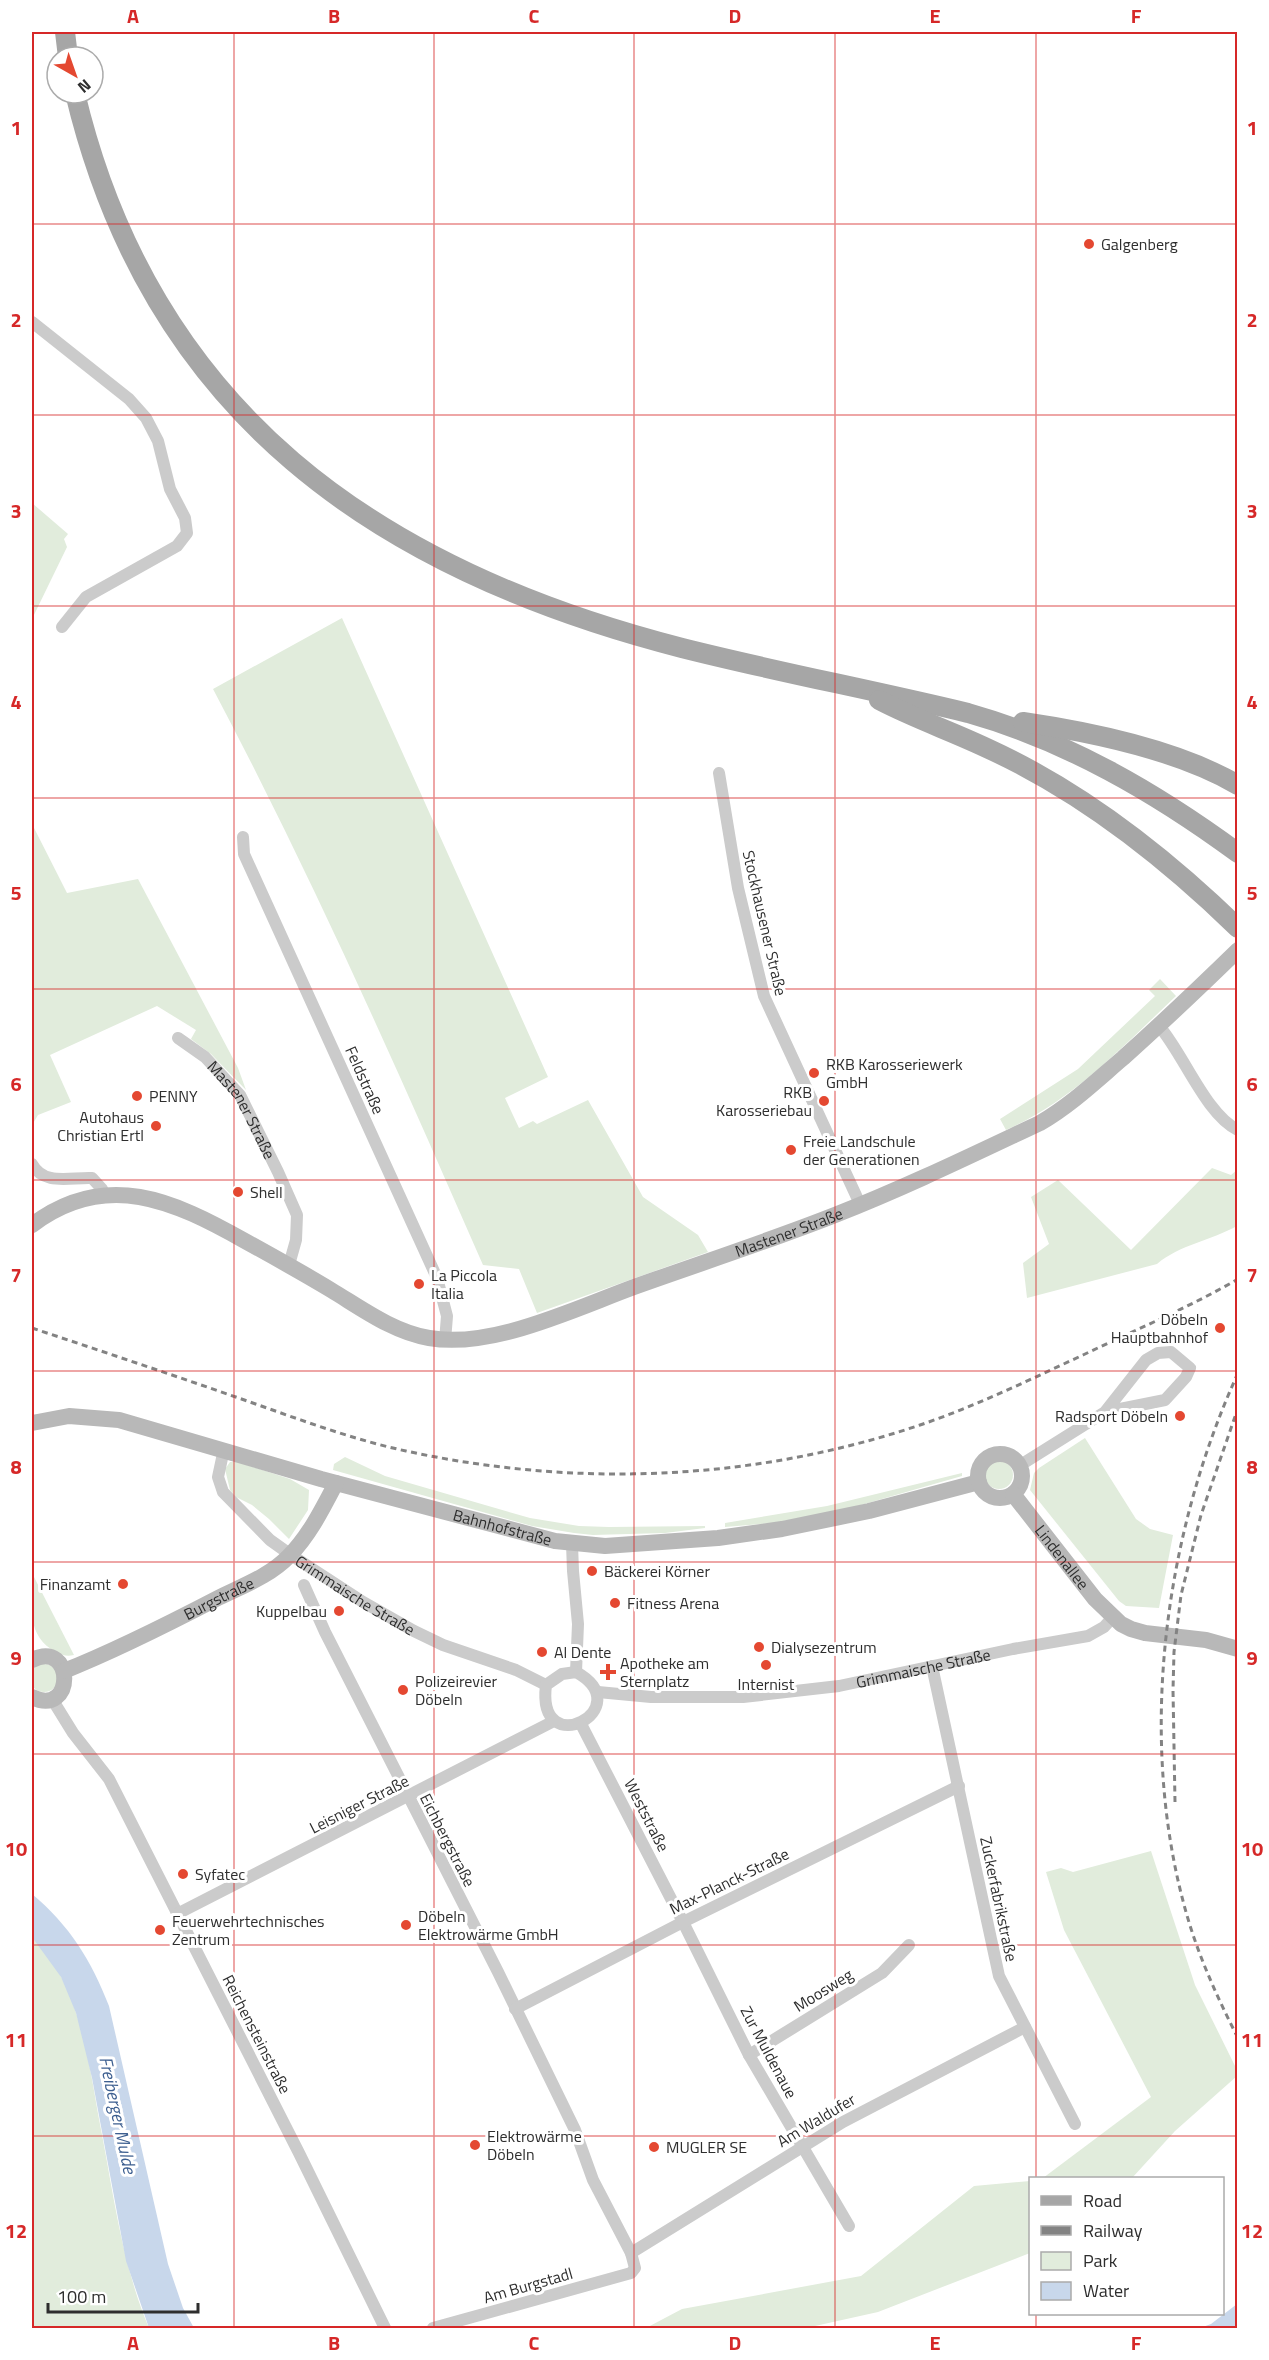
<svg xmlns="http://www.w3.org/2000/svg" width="1269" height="2360" font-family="'Titillium Web',sans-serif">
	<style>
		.green { fill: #e1ecdc }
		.water { fill: #c8d7eb }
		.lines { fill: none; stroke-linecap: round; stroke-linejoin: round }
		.minor { stroke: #cbcbcb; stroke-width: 12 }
		.secondary { stroke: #b8b8b8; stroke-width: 16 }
		.primary { stroke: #a6a6a6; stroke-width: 20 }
		.rail { stroke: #838383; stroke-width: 3; stroke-dasharray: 6 4.5; stroke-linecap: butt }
		.grid { fill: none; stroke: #d62828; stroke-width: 1.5; stroke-opacity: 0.55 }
		.poi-dot { fill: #e44831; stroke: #fff; stroke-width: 2 }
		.labels { text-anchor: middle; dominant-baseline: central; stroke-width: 6; stroke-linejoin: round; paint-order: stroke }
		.poi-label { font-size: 16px; fill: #2e2e2e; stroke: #fff; text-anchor: start }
		.street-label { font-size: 16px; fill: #2e2e2e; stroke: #fff }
		.water-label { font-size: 18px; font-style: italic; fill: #3d5f90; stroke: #fff }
		.neatline { fill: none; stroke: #d62828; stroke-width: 2 }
		.grid-label { font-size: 20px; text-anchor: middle; font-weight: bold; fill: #d62828 }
	</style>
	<rect width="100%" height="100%" fill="#fff"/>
	<g class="green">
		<path d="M32,503L68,534L64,539L67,547L32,619Z"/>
		<path d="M342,618L548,1077L505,1098L519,1128L533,1121L537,1124L588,1100L643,1197L698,1235L708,1252L537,1313L519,1269L483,1265C398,1071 312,876 213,689Z"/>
		<path d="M32,824L67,893L138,879L238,1068L246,1090L211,1054L191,1039L196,1030L157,1006L50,1055L71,1102L38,1115L32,1125Z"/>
		<path d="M1160,979L1176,996C1123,1046 1074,1100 1006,1130L1000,1119L1078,1069L1155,996L1149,990Z"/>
		<path d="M1212,1168L1231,1175L1237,1170V1226C1212,1240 1179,1245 1157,1264L1027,1298L1023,1263L1049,1244L1031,1197L1058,1180L1131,1250Z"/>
		<path d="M1085,1438L1136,1519L1150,1529L1173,1535L1159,1608L1126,1606L1119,1601L1030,1490L1034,1473L1039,1468Z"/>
		<path d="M345,1457L385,1476L530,1518L579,1526L609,1527L705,1526V1528L665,1533L593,1535L574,1533L532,1526L333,1470L334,1464Z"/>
		<circle cx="999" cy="1475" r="14"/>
		<path d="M230,1462H238L290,1479L309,1490L308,1510L289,1539L269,1519L252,1505L236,1497L230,1490L225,1469Z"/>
		<path d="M962,1473V1476L847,1509L773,1523L725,1527V1523L827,1506Z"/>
		<path d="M32,1577H34L74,1655C66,1657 63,1655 56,1652C26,1636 32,1607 32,1577Z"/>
		<circle cx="44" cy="1678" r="14"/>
		<path d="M1151,1851L1195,1985L1237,2070V2076L1175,2131L1132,2178H1043L1151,2097L1064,1930L1046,1872L1061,1868L1073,1872Z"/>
		<path d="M32,1937C79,1983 88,2057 99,2119C113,2189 121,2262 149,2328H32Z"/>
		<path d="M1030,2181V2253L878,2312L806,2328H646L682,2309L861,2276L974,2186Z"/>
	</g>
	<g class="water">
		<path d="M32,1894C70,1926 91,1960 109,2006L168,2264L183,2308L194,2328H149L126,2261L92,2078L76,2013L61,1977L32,1937Z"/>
		<path d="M1237,2304V2328H1200L1211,2324Z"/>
	</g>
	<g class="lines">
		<g class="minor">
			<path d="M32,322L129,399L146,418L158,441L170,489L185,518L187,533L177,546L86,597L62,627"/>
			<path d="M719,773L738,888L764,996L860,1204"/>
			<path d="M243,837L244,854L437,1278L447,1316L445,1341"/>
			<path d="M1159,1026C1183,1053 1206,1115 1238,1130"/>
			<path id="s1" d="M178,1038L205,1057L240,1095L278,1172L297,1215L296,1240L289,1265"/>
			<path d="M32,1164C44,1186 70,1177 92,1178L102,1189L105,1196"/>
			<path id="s2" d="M224,1449L218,1477L223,1492L270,1540L291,1555L363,1602L414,1631L443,1645L516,1670L546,1685"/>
			<path d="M1019,1466L1105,1412L1146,1360L1158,1353L1171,1352L1190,1368L1186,1377L1165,1400L1105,1412"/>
			<path d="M572,1544L573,1571L578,1624L576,1672"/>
			<path d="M304,1585L325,1632L498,1972L575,2130L593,2180L631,2253L635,2268L631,2273L433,2328"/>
			<path d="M932,1666L999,1976L1075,2124"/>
			<path d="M576,1672C641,1708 536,1764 546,1685L562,1674Z"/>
			<path id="s3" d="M598,1692L651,1697H743L839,1686L1013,1649L1088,1636L1104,1627L1113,1617"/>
			<path d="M52,1699L73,1733L109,1779L299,2153L385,2328"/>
			<path d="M581,1724L683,1922L749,2055L849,2226"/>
			<path d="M177,1914L554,1721"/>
			<path d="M515,2009L683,1922L959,1786"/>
			<path d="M749,2055L882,1973L909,1945"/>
			<path d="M631,2253L843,2122L1025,2027"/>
		</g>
		<g class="secondary">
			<path id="s4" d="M32,1225C106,1169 174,1201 245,1241C274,1257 303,1273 331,1290C361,1308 393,1332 429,1338C492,1349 574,1309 634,1287C701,1263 769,1241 835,1215C904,1188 972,1155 1040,1123C1071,1105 1096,1081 1123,1058C1162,1023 1200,987 1238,950"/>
			<path id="s5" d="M32,1423L69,1416L119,1420L321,1479L555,1541L605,1546L718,1538L782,1529L869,1511L979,1482"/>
			<circle cx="1000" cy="1476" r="22"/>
			<path id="s6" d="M1013,1494L1095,1599L1121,1624L1131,1629L1145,1633L1206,1640L1238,1649"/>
			<path d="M32,1660C75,1639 75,1718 32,1697"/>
			<path id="s7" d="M64,1671C117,1650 168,1624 218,1598C242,1586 270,1576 289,1556C309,1536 323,1508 336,1483"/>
		</g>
		<g class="primary">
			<path d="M65,32L68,57"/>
			<path d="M75,93C151,413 377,570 682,648C777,672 873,690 968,713C1067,741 1155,792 1238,853"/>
			<path d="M879,700C915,719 954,732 991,750C1084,793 1165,857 1238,928"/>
			<path d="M1023,722C1091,732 1178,750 1238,785"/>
		</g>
		<g class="rail">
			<path d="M32,1328C98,1350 164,1372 230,1395C288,1415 346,1438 406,1451C576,1488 754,1481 920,1425C976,1406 1029,1380 1083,1355C1135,1330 1188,1308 1238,1279"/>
			<path d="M1238,1373C1164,1535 1137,1738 1186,1912C1198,1955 1217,1997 1238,2038"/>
			<path d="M1175,1802L1173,1690L1174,1652L1181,1595L1201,1515L1238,1408"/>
		</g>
	</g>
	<path class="grid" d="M234,32V2328M434,32V2328M634,32V2328M835,32V2328M1036,32V2178M32,224H1238M32,415H1238M32,606H1238M32,798H1238M32,989H1238M32,1180H1238M32,1371H1238M32,1562H1238M32,1754H1238M32,1945H1238M32,2136H1238M1036,2314V2328"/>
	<g class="poi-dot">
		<circle cx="1089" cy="244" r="6"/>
		<circle cx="814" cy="1073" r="6"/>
		<circle cx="137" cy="1096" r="6"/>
		<circle cx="824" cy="1101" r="6"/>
		<circle cx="156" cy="1126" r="6"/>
		<circle cx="791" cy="1150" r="6"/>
		<circle cx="238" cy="1192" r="6"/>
		<circle cx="419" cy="1284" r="6"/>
		<circle cx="1220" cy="1328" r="6"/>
		<circle cx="1180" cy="1416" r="6"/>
		<circle cx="592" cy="1571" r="6"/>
		<circle cx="123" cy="1584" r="6"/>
		<circle cx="615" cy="1603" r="6"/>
		<circle cx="339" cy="1611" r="6"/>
		<circle cx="759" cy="1647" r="6"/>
		<circle cx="542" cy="1652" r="6"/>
		<circle cx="766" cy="1665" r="6"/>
		<path d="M605 1663h6v6h6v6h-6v6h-6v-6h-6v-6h6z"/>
		<circle cx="403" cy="1690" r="6"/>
		<circle cx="183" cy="1874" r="6"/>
		<circle cx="406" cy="1925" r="6"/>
		<circle cx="160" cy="1930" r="6"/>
		<circle cx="475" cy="2145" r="6"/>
		<circle cx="654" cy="2147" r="6"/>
	</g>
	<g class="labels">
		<g class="poi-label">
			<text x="1101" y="244">Galgenberg</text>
			<text x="826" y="1064">RKB Karosseriewerk<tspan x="826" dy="18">GmbH</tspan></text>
			<text x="812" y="1092" text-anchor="end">RKB<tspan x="812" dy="18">Karosseriebau</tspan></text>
			<text x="149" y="1096">PENNY</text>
			<text x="144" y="1117" text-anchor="end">Autohaus<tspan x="144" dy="18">Christian Ertl</tspan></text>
			<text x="803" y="1141">Freie Landschule<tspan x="803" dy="18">der Generationen</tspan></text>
			<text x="250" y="1192">Shell</text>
			<text x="431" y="1275">La Piccola<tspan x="431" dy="18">Italia</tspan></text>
			<text x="1208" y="1319" text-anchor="end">Döbeln<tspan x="1208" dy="18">Hauptbahnhof</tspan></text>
			<text x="1168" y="1416" text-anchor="end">Radsport Döbeln</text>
			<text x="604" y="1571">Bäckerei Körner</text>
			<text x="111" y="1584" text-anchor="end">Finanzamt</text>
			<text x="627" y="1603">Fitness Arena</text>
			<text x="327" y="1611" text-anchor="end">Kuppelbau</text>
			<text x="771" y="1647">Dialysezentrum</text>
			<text x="554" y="1652">Al Dente</text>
			<text x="620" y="1663">Apotheke am<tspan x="620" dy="18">Sternplatz</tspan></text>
			<text x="415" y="1681">Polizeirevier<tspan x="415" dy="18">Döbeln</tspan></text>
			<text x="766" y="1684" text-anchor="middle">Internist</text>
			<text x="195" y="1874">Syfatec</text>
			<text x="418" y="1916">Döbeln<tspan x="418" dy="18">Elektrowärme GmbH</tspan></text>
			<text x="172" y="1921">Feuerwehrtechnisches<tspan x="172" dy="18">Zentrum</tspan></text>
			<text x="487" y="2136">Elektrowärme<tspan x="487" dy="18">Döbeln</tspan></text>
			<text x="666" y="2147">MUGLER SE</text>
		</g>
		<g class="street-label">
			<text transform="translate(765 923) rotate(77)">Stockhausener Straße</text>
			<text transform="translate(365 1080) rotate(66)">Feldstraße</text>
			<text stroke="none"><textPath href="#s1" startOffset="98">Mastener Straße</textPath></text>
			<text stroke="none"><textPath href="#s4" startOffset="816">Mastener Straße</textPath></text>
			<text stroke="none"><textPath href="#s5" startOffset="486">Bahnhofstraße</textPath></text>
			<text stroke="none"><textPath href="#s6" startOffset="80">Lindenallee</textPath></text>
			<text stroke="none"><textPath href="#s2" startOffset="213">Grimmaische Straße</textPath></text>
			<text stroke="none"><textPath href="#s7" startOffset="171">Burgstraße</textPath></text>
			<text stroke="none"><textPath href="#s3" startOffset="328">Grimmaische Straße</textPath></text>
			<text transform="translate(359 1804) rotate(-27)">Leisniger Straße</text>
			<text transform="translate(647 1815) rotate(63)">Weststraße</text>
			<text transform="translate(448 1840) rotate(63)">Eichbergstraße</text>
			<text transform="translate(729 1881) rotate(-26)">Max-Planck-Straße</text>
			<text transform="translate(999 1899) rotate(78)">Zuckerfabrikstraße</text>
			<text transform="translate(823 1990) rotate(-32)">Moosweg</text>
			<text transform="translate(257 2034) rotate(63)">Reichensteinstraße</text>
			<text transform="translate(769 2052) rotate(62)">Zur Muldenaue</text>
			<text transform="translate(816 2120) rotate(-31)">Am Waldufer</text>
			<text transform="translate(528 2285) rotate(-16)">Am Burgstadl</text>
		</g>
		<g class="water-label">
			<text transform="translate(118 2115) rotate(78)">Freiberger Mulde</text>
		</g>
	</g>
	<rect width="1269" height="2360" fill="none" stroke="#ffffff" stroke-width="66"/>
	<rect x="1029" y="2177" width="195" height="138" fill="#ffffff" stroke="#ababab" stroke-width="1.5"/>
	<rect x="1041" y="2196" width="30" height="9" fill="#a6a6a6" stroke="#ababab" stroke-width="1.5"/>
	<text x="1083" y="2207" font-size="18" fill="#2e2e2e">Road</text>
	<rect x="1041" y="2226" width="30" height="9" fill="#838383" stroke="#ababab" stroke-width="1.5"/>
	<text x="1083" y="2237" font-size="18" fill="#2e2e2e">Railway</text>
	<rect x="1041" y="2252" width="30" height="18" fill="#e1ecdc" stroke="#ababab" stroke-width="1.5"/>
	<text x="1083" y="2267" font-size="18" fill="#2e2e2e">Park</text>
	<rect x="1041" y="2282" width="30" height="18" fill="#c8d7eb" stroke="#ababab" stroke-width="1.5"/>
	<text x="1083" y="2297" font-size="18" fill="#2e2e2e">Water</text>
	<g transform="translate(75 75) rotate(140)"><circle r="28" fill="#ffffff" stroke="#ababab" stroke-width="1.5"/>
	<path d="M0-4.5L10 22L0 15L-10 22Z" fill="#e44831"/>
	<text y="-9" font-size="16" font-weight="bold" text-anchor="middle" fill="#2e2e2e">N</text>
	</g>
	<path d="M48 2303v9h150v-9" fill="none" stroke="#2e2e2e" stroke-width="3"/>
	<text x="57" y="2303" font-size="18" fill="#2e2e2e" stroke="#ffffff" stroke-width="4.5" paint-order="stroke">100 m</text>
	<rect x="33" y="33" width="1203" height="2294" class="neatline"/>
	<g class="grid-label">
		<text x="133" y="23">A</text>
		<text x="334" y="23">B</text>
		<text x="534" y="23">C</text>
		<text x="735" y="23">D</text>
		<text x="935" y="23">E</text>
		<text x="1136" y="23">F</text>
		<text x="16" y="135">1</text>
		<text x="1252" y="135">1</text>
		<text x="16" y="327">2</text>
		<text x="1252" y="327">2</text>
		<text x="16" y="518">3</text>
		<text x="1252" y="518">3</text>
		<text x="16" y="709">4</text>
		<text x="1252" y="709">4</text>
		<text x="16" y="900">5</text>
		<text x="1252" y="900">5</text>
		<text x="16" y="1091">6</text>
		<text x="1252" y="1091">6</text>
		<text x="16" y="1282">7</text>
		<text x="1252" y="1282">7</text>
		<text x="16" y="1474">8</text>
		<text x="1252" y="1474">8</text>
		<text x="16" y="1665">9</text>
		<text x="1252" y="1665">9</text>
		<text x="16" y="1856">10</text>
		<text x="1252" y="1856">10</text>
		<text x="16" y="2047">11</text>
		<text x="1252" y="2047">11</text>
		<text x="16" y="2238">12</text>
		<text x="1252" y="2238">12</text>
		<text x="133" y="2350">A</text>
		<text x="334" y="2350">B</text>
		<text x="534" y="2350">C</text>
		<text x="735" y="2350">D</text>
		<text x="935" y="2350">E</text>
		<text x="1136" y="2350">F</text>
	</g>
</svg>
